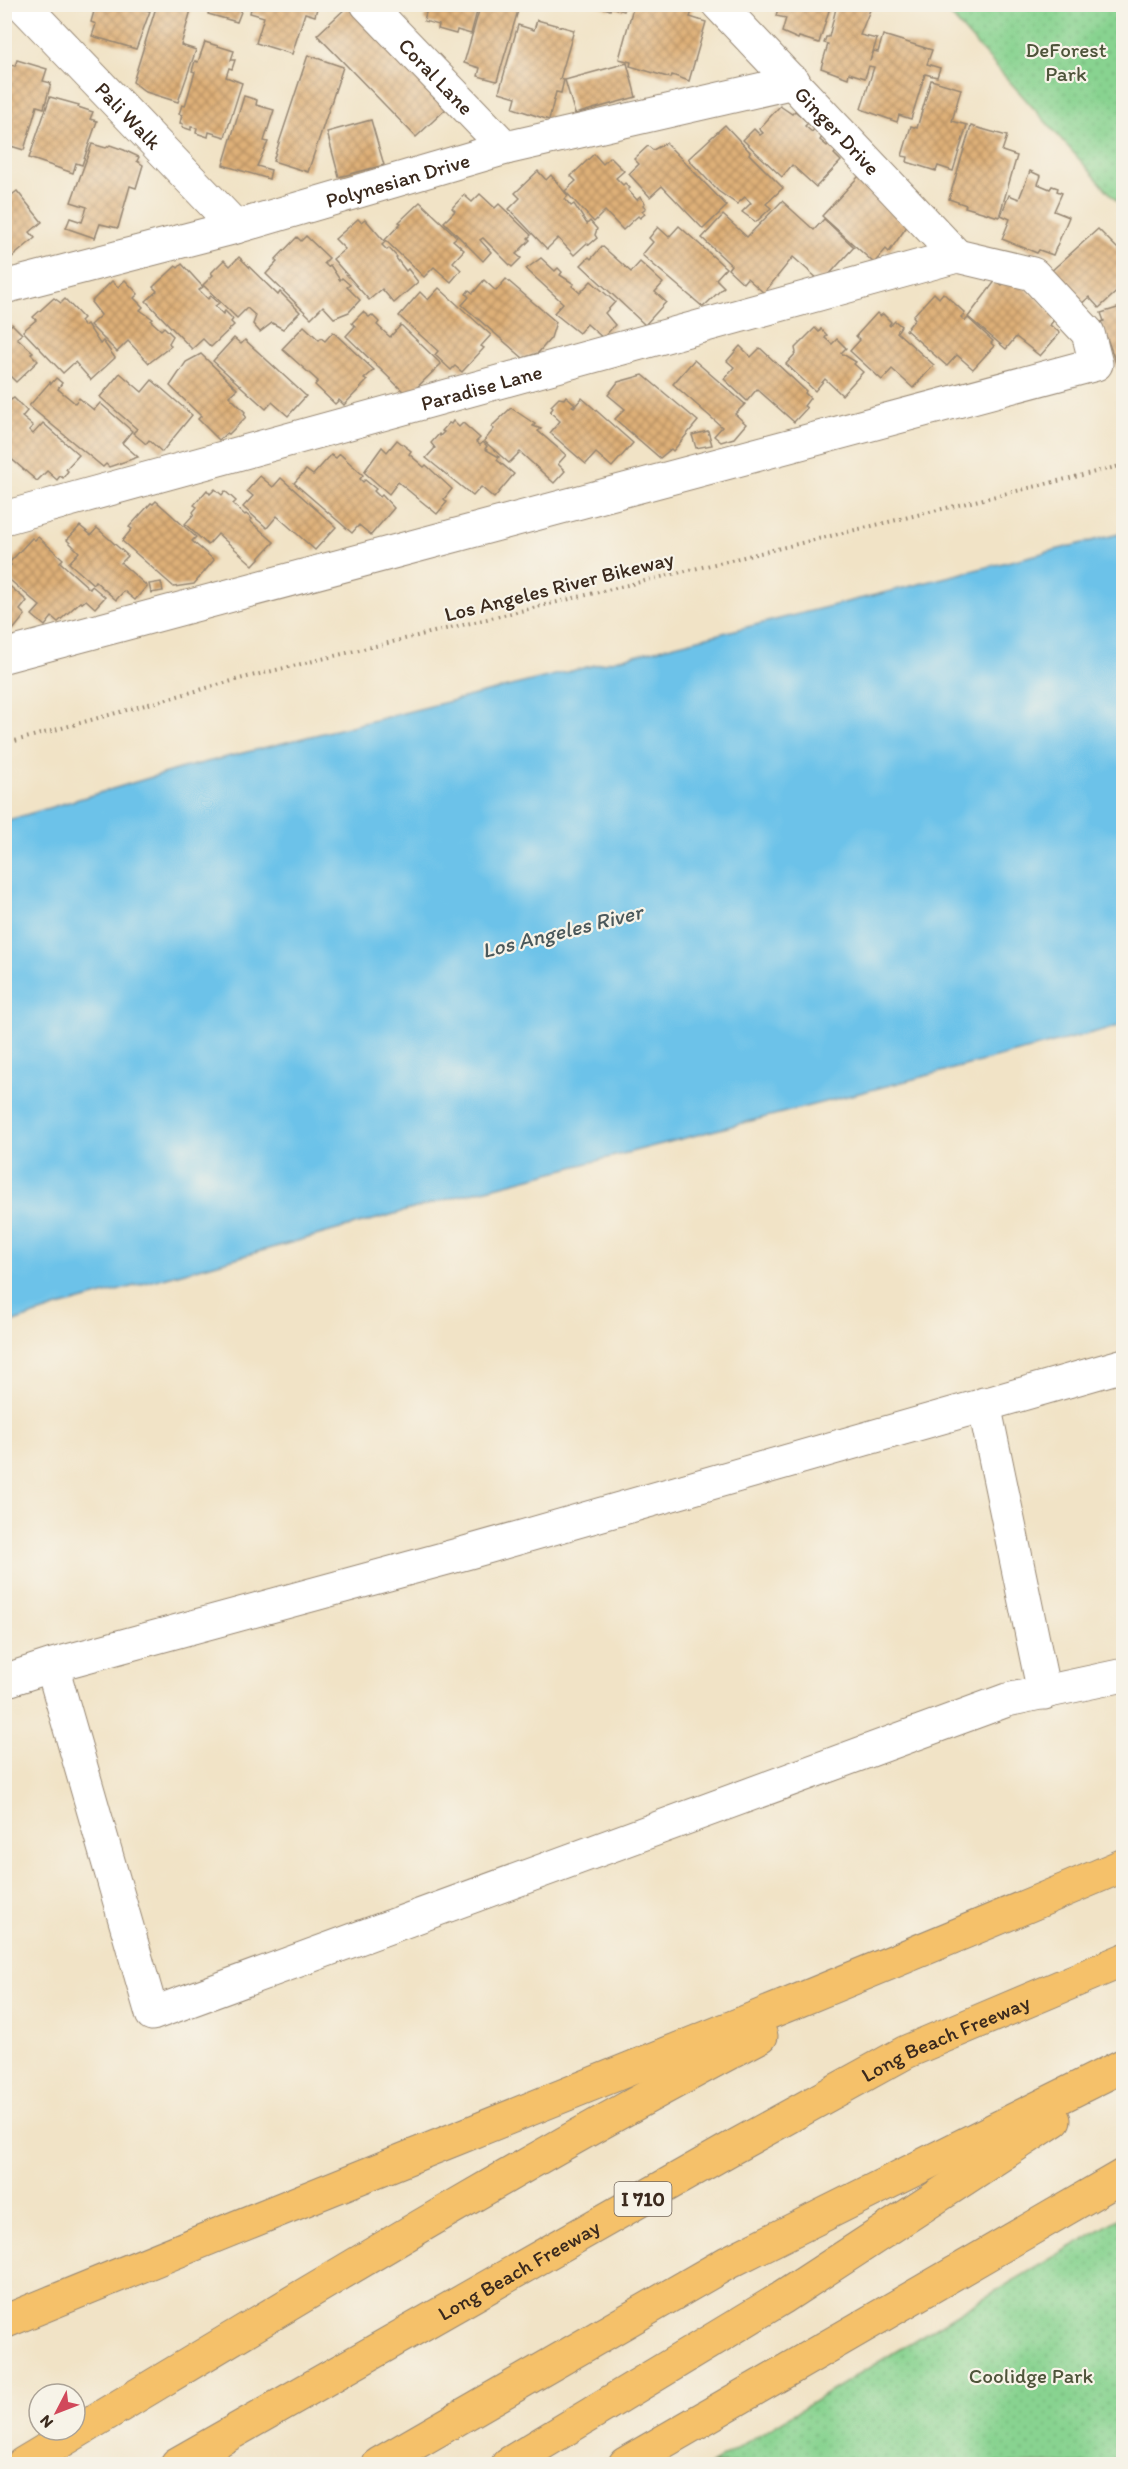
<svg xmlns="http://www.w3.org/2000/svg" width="1128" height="2469" font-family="Itim,sans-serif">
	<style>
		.park { fill: url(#park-dots); stroke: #627e57; stroke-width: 1.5 }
		.water { fill: #6cc2e9; stroke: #547684; stroke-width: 1.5 }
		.building { fill: url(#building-cross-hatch) }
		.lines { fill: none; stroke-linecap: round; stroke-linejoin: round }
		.minor-casing { stroke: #968672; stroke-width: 35 }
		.highway-casing { stroke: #968672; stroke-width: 35 }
		.path { stroke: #968672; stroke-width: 4; stroke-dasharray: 1.5 4.5; stroke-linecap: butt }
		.minor { stroke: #fff; stroke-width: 33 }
		.highway { stroke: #f5c16b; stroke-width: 33 }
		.labels { text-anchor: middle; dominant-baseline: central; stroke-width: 4.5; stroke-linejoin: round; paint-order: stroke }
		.shield { fill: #f7f3e8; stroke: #73665b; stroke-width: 1.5 }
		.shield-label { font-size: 20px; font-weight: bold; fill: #3b2a1e }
		.park-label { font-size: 21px; fill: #4e543a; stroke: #f7f3e8 }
		.street-label { font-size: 21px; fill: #3b2a1e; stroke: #f7f3e8 }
		.water-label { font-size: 22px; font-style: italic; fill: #4a585b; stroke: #f7f3e8 }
	</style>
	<defs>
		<pattern id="park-dots" width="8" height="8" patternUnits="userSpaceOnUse" patternTransform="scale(1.5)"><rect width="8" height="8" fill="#88d390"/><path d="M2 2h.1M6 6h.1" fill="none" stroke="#76b57c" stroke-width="1.8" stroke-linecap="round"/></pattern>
		<pattern id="building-cross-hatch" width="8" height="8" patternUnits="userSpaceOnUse" patternTransform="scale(1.5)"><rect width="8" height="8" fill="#deb078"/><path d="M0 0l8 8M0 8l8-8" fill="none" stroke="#b58f62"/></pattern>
	</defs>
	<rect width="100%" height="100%" fill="#f7f3e8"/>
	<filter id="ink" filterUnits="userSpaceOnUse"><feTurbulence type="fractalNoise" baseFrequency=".0167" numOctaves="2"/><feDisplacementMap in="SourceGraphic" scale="12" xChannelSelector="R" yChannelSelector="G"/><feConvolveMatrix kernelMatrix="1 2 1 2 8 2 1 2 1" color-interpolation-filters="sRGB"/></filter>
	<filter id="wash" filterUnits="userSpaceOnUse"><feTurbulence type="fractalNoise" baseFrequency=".008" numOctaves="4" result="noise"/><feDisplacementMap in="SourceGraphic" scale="24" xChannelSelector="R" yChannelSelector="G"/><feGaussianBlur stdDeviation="1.35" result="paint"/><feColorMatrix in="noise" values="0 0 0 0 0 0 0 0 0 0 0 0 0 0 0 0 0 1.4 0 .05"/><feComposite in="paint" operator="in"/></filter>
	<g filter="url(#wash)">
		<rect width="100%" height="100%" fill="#f1e3c6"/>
		<g class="park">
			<path d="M941,5H1123V208Z"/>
			<path d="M1123,2216V2464H711L967,2308Z"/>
		</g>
		<path class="water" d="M1123,533V1025L456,1197L55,1308L5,1325V821L179,769Z"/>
		<g id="blocks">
			<g class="building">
				<path d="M96,4H141L139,8L150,11L136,49L92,36L96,24L91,22Z"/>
				<path d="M157,4L173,7V5L191,10L181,45L196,50L178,102L146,92L133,82Z"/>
				<path d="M211,4H244L237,22L208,14Z"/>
				<path d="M252,4H318L315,16L305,13L292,54L256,43L264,17L250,13Z"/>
				<path d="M428,4H479L471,34L457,30L456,34L438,29L439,25L424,21Z"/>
				<path d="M481,4H520L497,81L478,76L480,68L464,63Z"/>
				<path d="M594,4H626L624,11L611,7L610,10Z"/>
				<path d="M634,4H680L693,8L690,17L706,22L689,81L672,75L671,78L630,66L631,62L619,59Z"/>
				<path d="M779,4H831L819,43L799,37L798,39L782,32L786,18L776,16Z"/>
				<path d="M837,4L872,5L860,35L877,39L870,61L874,51L878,52L883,35L932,50L927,64L940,68L937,77L925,74L911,119L899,115L897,122L861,109L874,67L869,66L865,78L849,73L848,78L821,68L828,44L824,43L826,37H829Z"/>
				<path d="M348,6L447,108L416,137L317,35Z"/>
				<path d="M537,20L574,30L560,79L564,80L561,93L556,92L549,120L513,108L516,97L499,92L518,25L534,30Z"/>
				<path d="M205,42L234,51L231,60H235L232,69L229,68L226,77L242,83L225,137L209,132L208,137L196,133L197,128L191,127V130L182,127L183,124L180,123L182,115L179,114L182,105L185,106L195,72L192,71L195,61L198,62Z"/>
				<path d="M308,55L343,67L308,172L273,161Z"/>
				<path d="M17,60L47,69L43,81L51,83L44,108L37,106L24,150L4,144V63L15,66Z"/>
				<path d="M627,63L636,97L575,114L565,80Z"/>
				<path d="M931,80L961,89L952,121L967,125L953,171L938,166L936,171L907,162L908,157L902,156L911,126L917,128Z"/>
				<path d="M244,96L257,100L256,105L274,110L264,141L268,142L257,166L271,170L269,179L223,165Z"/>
				<path d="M50,97L79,105L78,107L93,112L90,119L97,121L82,165L76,163L73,173L29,158Z"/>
				<path d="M780,106L792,114L795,111L808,123L805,126L812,132L814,129L822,137L820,140L827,146L829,143L837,151L834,154L841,161L816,187L792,165L782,177L743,140L754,129L760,135L763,133L759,129Z"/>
				<path d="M371,120L384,165L339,177L327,132Z"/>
				<path d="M725,125L750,152L749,154L783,188L766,204L771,208L756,222L742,212L751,203L745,197L737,204L718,191L688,159Z"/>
				<path d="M971,126L1007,136L1002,151L1017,156L999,217L965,207L966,205L949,199Z"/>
				<path d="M666,143L727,206L703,229L662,186L650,197L629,174L639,164L634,159L648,146L653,150Z"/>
				<path d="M92,144L106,148L110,145L124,150L139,157L137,161L143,165L136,188L130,186L118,228L100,224L95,238L66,228L70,218L82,222L87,207L71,202Z"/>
				<path d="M594,154L603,164L610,157L624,171L616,178L623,185L625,183L630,188L628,190L637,200L640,197L645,203L643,205L646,208L642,211L645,214L640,218L638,216L623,230L605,211L594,222L565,191L576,181L571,176Z"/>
				<path d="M538,171L546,180L551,175L568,196L565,199L571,206L574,204L587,224L590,221L597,229L595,235L597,238L589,245L587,243L574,255L558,238L547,249L509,209L520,198L515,193Z"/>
				<path d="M1030,171L1041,176L1038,184L1050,189L1052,186L1058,188L1057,191L1062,193L1054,211L1069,217L1053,255L1039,250L1037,253L1002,239L1010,219L1001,215L1009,195L1019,199Z"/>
				<path d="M859,176L910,222L889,252L886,249L874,263L822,216Z"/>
				<path d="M17,191L42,222L30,232L35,238L11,258L4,250V201Z"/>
				<path d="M480,194L495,208L499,204L531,235L528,238L530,240L516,254L521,258L512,267L483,238L480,240L491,252L483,261L444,222L455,211L452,208L464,195L472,202Z"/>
				<path d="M782,201L814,230L824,219L854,247L827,277L818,279L793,257L764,293L747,278L743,283L728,269L731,265L702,238L723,215L747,237Z"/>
				<path d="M420,202L457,237L453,240L464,250L453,262L461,270L451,282L434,267L424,277L385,240L401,223L399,222Z"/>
				<path d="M358,219L361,222L365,219L385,242L382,245L387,250L389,248L397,257L396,258L406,271L408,269L418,282L394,303L382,289L369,300L333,259L345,249L335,239Z"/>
				<path d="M679,226L726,268L716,279L724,287L703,307L642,255L653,242L649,238L658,227L669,237Z"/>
				<path d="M1098,229L1124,255V285L1099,308L1089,297L1078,307L1049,273Z"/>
				<path d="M306,236L329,258L324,263L328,267L330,265L340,280L342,278L350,285L347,287L360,300L349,312L334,318L323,306L311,318L266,274L277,262L275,260L297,237L301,241Z"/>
				<path d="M602,246L631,272L640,262L663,283L655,292L666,302L645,325L581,265L589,257L591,259Z"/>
				<path d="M239,257L278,295L280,292L300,312L283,329L272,323L260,332L253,324L256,316L247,308L237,318L203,285L213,275L211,273L224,260L230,266Z"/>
				<path d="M541,258L555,271L558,268L562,272L560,275L574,284L572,286L580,293L591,281L615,302L605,313L615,325L603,338L587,324L579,333L554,313L563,303L526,269Z"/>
				<path d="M182,264L203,287L199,290L208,299L211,296L219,303L215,306L223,314L225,311L233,319L231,322L234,325L211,347L203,339L192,349L146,301L157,291L153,287L176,266L178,268Z"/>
				<path d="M1010,274L1056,317L1050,325L1060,333L1040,356L1016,337L1006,349L968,317L996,280L1002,285Z"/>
				<path d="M506,279L556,322L551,338L538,353L523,358L462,305L469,297L466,294L469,290L473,293L484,280L496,291Z"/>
				<path d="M125,280L138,294L134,298L143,307L140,310L153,319L151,321L161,330L164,327L173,336L169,343L171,346L149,363L128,341L117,352L90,325L101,315L91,302L112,281L118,287Z"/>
				<path d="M439,288L491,335L481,346L484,348L462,372L455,366L451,370L435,355L438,351L399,316L420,292L428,300Z"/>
				<path d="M934,293L939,298L943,293L965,313L961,317L965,321L968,318L993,341L991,343L994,346L973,369L957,355L947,366L906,330L915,319L913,316Z"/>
				<path d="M54,298L61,303L65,299L83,318L80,321L84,326L87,324L100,344L103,341L115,358L91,380L75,362L63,373L23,331L36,320L33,317Z"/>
				<path d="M1124,306V373L1120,374L1101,322L1104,321L1101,313Z"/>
				<path d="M363,312L369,317L372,315L379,322L377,325L390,337L401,325L441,364L408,396L346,336L355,326L352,323Z"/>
				<path d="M877,313L880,316L883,314L891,322L889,325L890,326L895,321L901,326L897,332L934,365L913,388L892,369L882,380L850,351L860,340L856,336Z"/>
				<path d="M12,324L22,334L17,338L33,352L31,354L38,361L16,382L4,370V325L8,328Z"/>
				<path d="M304,326L319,340L321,338L325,341L333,332L374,370L364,379L367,381L344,405L339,400L335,404L315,385L318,381L282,349Z"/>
				<path d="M815,328L819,332L821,329L827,335L825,338L832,344L837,339L846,348L841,353L856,362L854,364L863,372L842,395L825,379L815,391L786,364L796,353L795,348Z"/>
				<path d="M234,338L241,344L245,340L306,396L288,416L272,402L266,409L213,361Z"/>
				<path d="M740,346L751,357L760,348L806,391L805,393L810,398L804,406L807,408L794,422L757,389L747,401L724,379L734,367L727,361Z"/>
				<path d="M201,354L237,389L229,396L245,412L244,414L246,417L229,434L227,433L219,440L198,419L201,416L170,386L186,362Z"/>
				<path d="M694,360L745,404L735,414L746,424L734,438L721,442L714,436L722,427L673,384Z"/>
				<path d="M120,373L142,392L152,380L192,415L162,452L149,440L146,444L133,433L137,429L100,397Z"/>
				<path d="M643,375L698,421L673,451L671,449L660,458L615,419L625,409L608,395L618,382Z"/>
				<path d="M56,378L62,383L58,389L75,403L79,398L94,410L100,403L132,431L122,443L138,457L109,467L106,464L103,467L29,406L50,382L51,384Z"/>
				<path d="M566,396L575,404L572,406L574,407L582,398L633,443L612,467L596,453L586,464L550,433L560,421L550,412L553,408L551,406L559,398L564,399Z"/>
				<path d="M14,398L27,411L22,417L33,426L29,430L33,434L43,423L79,455L66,469L68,471L63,478L60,476L57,480L47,471L37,481L9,457L8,459L4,456V404Z"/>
				<path d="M511,408L535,424L533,426L541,429L538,431L566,455L558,464L565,471L554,483L520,452L509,463L484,441L494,429L491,427Z"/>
				<path d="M453,421L459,427L463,423L480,438L476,442L480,445L483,442L487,446L485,449L499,457L497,460L514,474L494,498L481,487L473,496L426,458L435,448L431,443L439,434L440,436L444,432L442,431L449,423L451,424Z"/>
				<path d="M708,431L712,445L696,448L692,435Z"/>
				<path d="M397,440L411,451L409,454L424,467L426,465L452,489L444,499L447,502L437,514L398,482L389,494L364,472L382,447L387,452Z"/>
				<path d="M340,454L363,475L360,479L363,482L365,480L376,489L374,491L380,497L382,495L394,508L371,535L359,525L352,533L294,483L306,470L313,475L331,455L336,458Z"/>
				<path d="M260,476L273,487L281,478L336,527L315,550L277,516L267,528L243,507L253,496L247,491Z"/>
				<path d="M215,489L222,495L225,491L236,501L233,504L245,515L246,514L252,519L250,521L274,542L253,565L218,534L208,545L185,524L194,514L193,512L197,507L194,505L207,490L210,494Z"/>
				<path d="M156,501L196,537L192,541L214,560L194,584L174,587L122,541L132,529L129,527L151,503L153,504Z"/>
				<path d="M80,526L91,535L97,528L128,556L121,563L147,586L135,600L124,591L116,600L95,581L93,584L69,563L79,552L67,540Z"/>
				<path d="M38,537L63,559L60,562L90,589L92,586L105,597L95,608L86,600L82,603L80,602L58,622L52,617L45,626L32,615L40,606L4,575V572L11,565L9,563L32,538L35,540Z"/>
				<path d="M5,582L27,601L20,610L25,615L13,630L5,624Z"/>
				<path d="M161,582L163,591L151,593L149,584Z"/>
			</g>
		</g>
	</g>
	<g filter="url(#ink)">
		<use href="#blocks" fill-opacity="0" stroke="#968672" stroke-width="1.5"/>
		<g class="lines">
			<g class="minor-casing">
				<g id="minor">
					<path id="s1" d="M22,4L236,227"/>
					<path id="s2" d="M367,4L506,148"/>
					<path id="s3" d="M718,4L957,256"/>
					<path id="s4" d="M4,287L236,227L506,148L794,82"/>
					<path id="s5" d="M4,518L957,256L1033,274L1088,333L1096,364L4,656"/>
					<path d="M984,1404L1044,1693"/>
					<path d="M52,1666L152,2014L1007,1700L1124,1675"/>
					<path d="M4,1681L53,1665L469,1552L1124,1365"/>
				</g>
			</g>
			<g class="highway-casing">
				<g id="highway">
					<path d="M4,2322C377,2168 753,2023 1124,1865"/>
					<path d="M23,2464C267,2318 509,2168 761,2036"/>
					<path id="s6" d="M177,2464L730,2149L906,2052L1124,1960"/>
					<path d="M379,2464L727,2263L1124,2065"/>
					<path d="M508,2464L782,2298L1054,2120"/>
					<path d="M625,2464L1124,2175"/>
				</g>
			</g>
			<path class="path" d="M4,744L239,679L1124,465"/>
			<use href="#minor" class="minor"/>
			<use href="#highway" class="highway"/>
		</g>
	</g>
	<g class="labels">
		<rect class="shield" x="614.5" y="2182" width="57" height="34" rx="4.5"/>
		<g class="shield-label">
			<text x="643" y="2199">I 710</text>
		</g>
		<g class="park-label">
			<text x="1066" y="49">DeForest<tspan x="1066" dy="24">Park</tspan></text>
			<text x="1031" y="2375">Coolidge Park</text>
		</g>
		<g class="street-label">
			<text stroke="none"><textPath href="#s2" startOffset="100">Coral Lane</textPath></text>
			<text stroke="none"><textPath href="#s1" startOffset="154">Pali Walk</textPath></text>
			<text stroke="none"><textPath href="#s3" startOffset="174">Ginger Drive</textPath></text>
			<text stroke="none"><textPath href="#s4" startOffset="408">Polynesian Drive</textPath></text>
			<text stroke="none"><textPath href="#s5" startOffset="495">Paradise Lane</textPath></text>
			<text transform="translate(559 586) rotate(-14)">Los Angeles River Bikeway</text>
			<text stroke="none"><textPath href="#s6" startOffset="879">Long Beach Freeway</textPath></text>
			<text stroke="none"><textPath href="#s6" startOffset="393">Long Beach Freeway</textPath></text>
		</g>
		<g class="water-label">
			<text transform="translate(562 931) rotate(-14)">Los Angeles River</text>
		</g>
	</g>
	<rect width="1128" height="2469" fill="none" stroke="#f7f3e8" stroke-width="24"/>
	<g transform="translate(57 2412) rotate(228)"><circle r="28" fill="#f7f3e8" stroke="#aca397" stroke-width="1.5"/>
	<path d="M0-4.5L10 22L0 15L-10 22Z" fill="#d1495b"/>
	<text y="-9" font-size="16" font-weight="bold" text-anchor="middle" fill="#3b2a1e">N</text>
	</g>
</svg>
